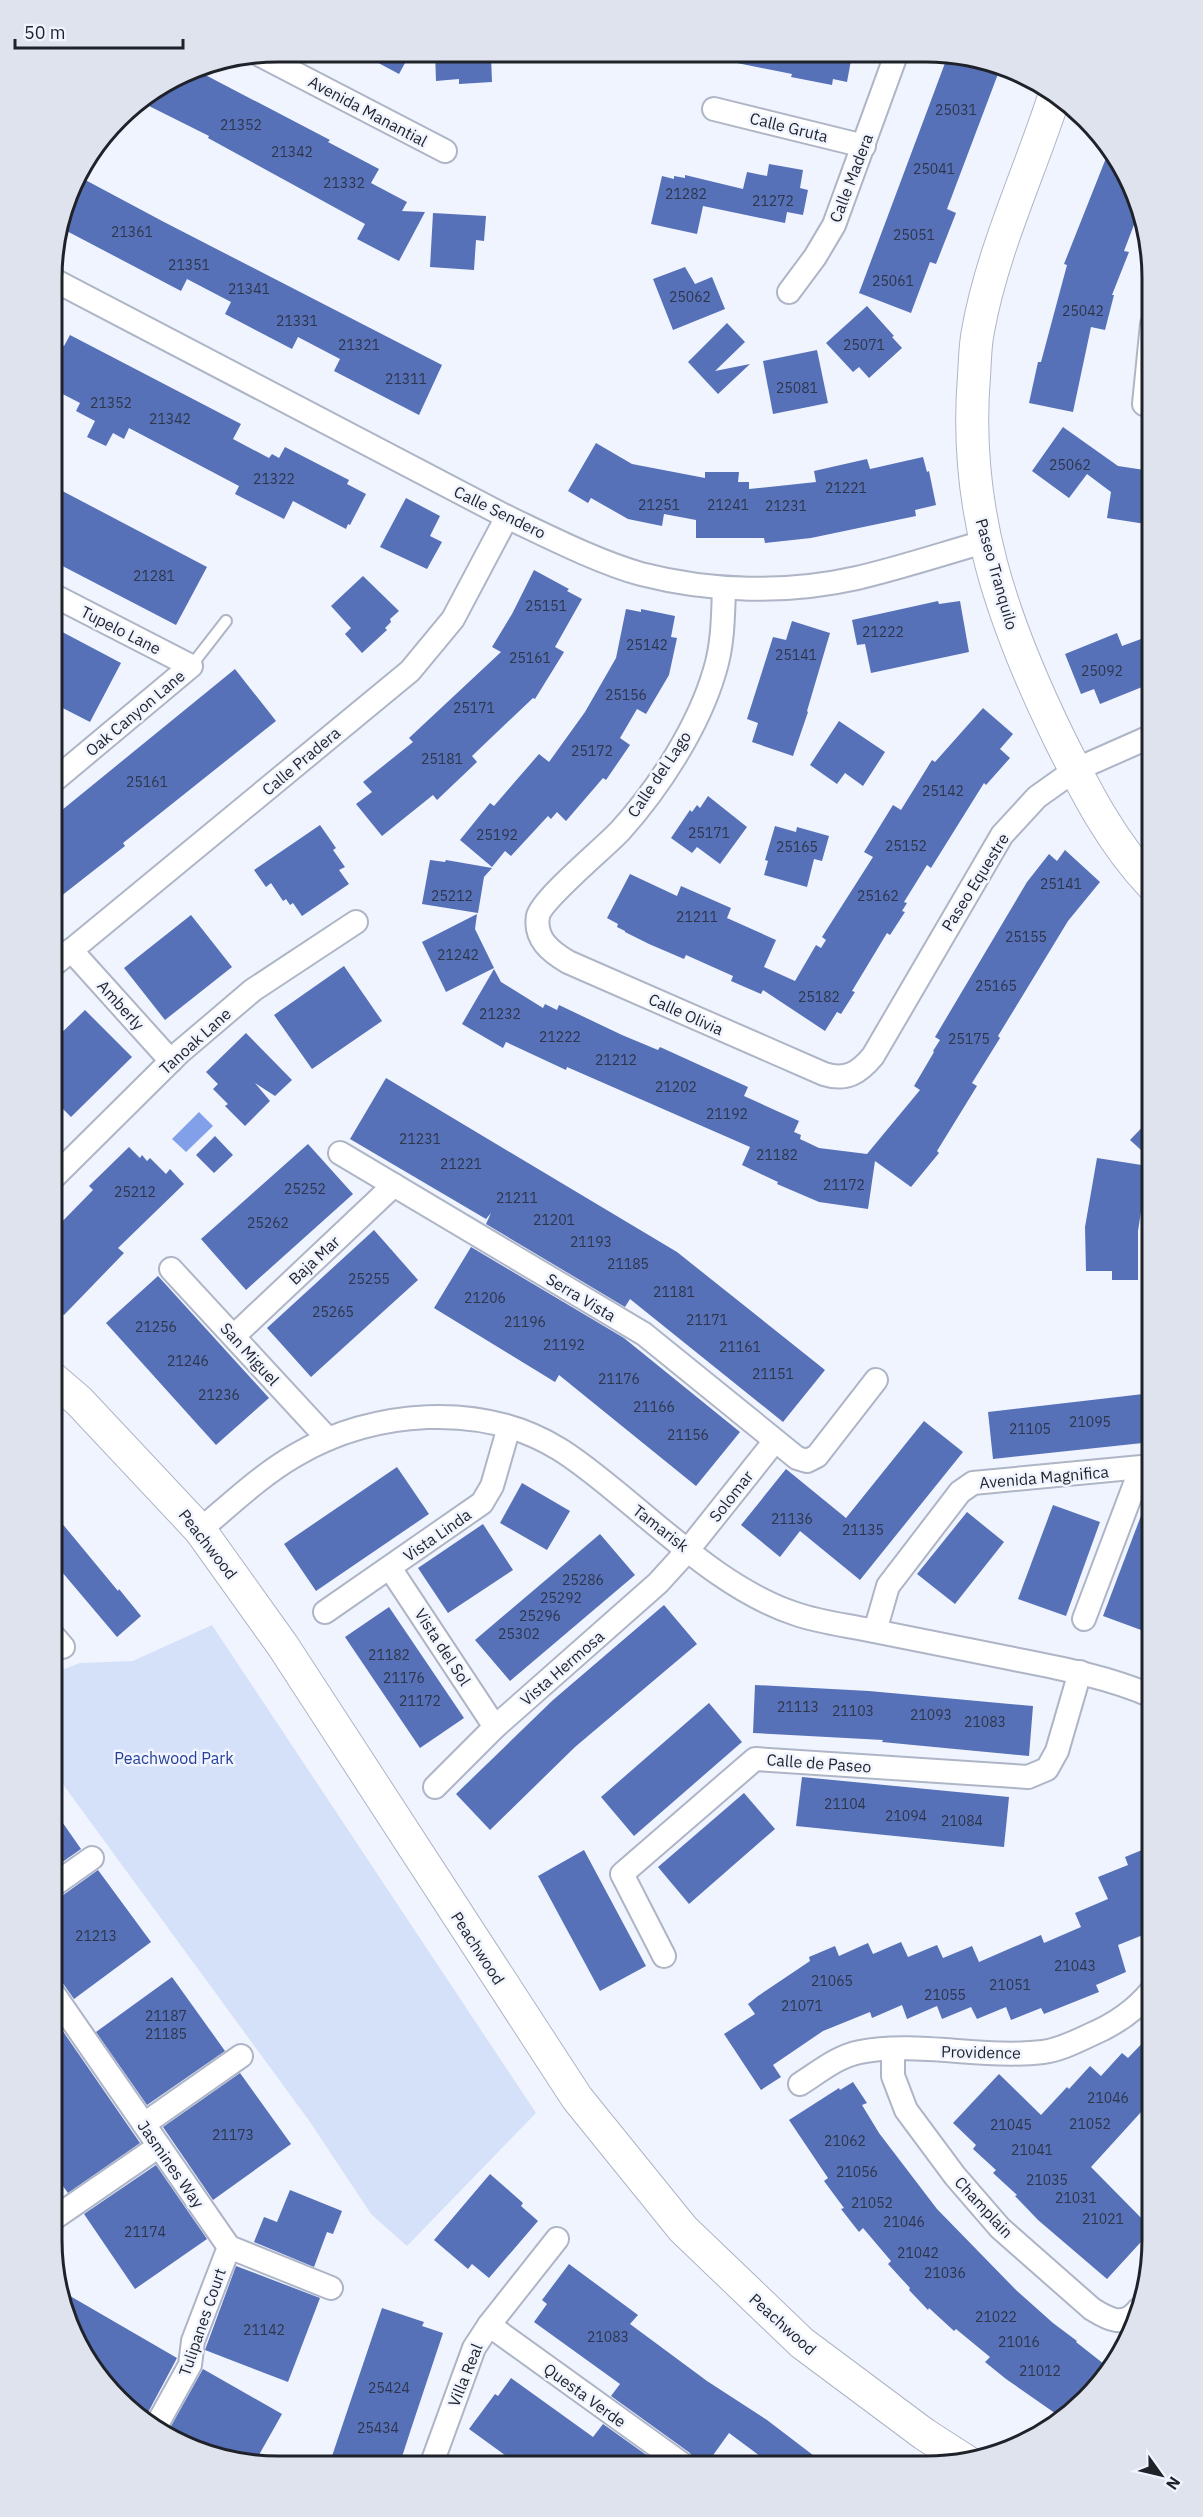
<svg xmlns="http://www.w3.org/2000/svg" width="1203" height="2517" font-family="'IBM Plex Sans',sans-serif">
	<style>
		.green { fill: #d5e0f9 }
		.water { fill: #829fe9 }
		.building { fill: #5771b8 }
		.lines { fill: none; stroke-linecap: round; stroke-linejoin: round }
		.lane-casing { stroke: #aeb5c6; stroke-width: 14 }
		.street-casing { stroke: #aeb5c6; stroke-width: 26 }
		.secondary-casing { stroke: #aeb5c6; stroke-width: 34 }
		.lane { stroke: #fff; stroke-width: 10 }
		.street { stroke: #fff; stroke-width: 22 }
		.secondary { stroke: #fff; stroke-width: 32 }
		.labels { text-anchor: middle; dominant-baseline: central; stroke-width: 5; stroke-linejoin: round; paint-order: stroke }
		.number-label { font-size: 14px; fill: #2d364c }
		.street-label { font-size: 16px; fill: #1f2228; stroke: #f0f4ff }
		.park-label { font-size: 16px; fill: #274096; stroke: #f0f4ff }
		.rim { fill: none; stroke: #1f2228; stroke-width: 3 }
	</style>
	<rect width="100%" height="100%" fill="#f0f4ff"/>
	<path class="green" d="M212,1625L536,2113L407,2246L371,2214L310,2122L51,1768V1674L80,1663L133,1661Z"/>
	<path class="water" d="M199,1112L213,1126L186,1152L172,1139Z"/>
	<g class="building">
		<path d="M356,51L401,52H411L399,74Z"/>
		<path d="M435,52H482L483,56H491L492,82L459,84V79L436,81Z"/>
		<path d="M738,54H810L852,55L847,82L833,79L832,85L791,77L792,74L737,63Z"/>
		<path d="M948,55H969L1001,66L947,209L956,213L936,264L930,262L911,313L859,293Z"/>
		<path d="M192,68L330,140L328,142L379,169L371,183L407,202L402,211L425,212L399,261L357,239L365,224L208,138L209,136L147,105L154,91Z"/>
		<path d="M1110,148L1140,209L1124,251L1129,252L1112,295H1114L1105,330L1091,327L1073,412L1029,403L1038,362H1041L1067,265L1064,264Z"/>
		<path d="M769,164L803,170L800,188L808,190L803,215L787,212L785,223L703,206L697,234L651,224L662,176L674,179V176L685,178V175L743,189L747,172L767,176Z"/>
		<path d="M76,175L164,222L442,365L419,415L334,371L340,359L298,337L292,349L225,314L231,302L187,279L181,291L61,228Z"/>
		<path d="M433,213L486,216L484,241L476,240L474,270L430,267Z"/>
		<path d="M685,267L695,284L712,277L725,309L673,330L653,279Z"/>
		<path d="M867,306L894,336L892,337L902,348L869,378L859,367L853,372L826,343Z"/>
		<path d="M727,323L745,342L715,371L750,364L718,394L688,362Z"/>
		<path d="M70,335L241,424L233,439L269,458L272,454L279,458L285,447L349,480L347,484L366,494L350,525L348,524L346,529L293,501L284,519L235,494L239,486L129,428L124,439L113,433L106,446L87,437L95,421L76,411L80,403L51,388V340L64,346Z"/>
		<path d="M817,350L828,403L773,414L763,361Z"/>
		<path d="M1063,427L1118,466L1151,471L1149,484H1152V525L1107,518L1111,492L1087,474L1069,498L1032,471Z"/>
		<path d="M596,443L632,464L705,478V472H739L738,482H749V489L816,482L814,471L867,459L870,469L923,457L927,472L929,471L936,505L915,510L916,516L811,538L765,543L764,538H696V520L664,514L662,526L628,519L591,498L588,503L568,491Z"/>
		<path d="M51,485L207,567L176,625L51,560Z"/>
		<path d="M406,498L440,516L430,536L442,542L427,569L380,547Z"/>
		<path d="M534,570L569,589L567,591L582,599L555,647L564,652L535,699L533,698L472,756L477,762L437,800L433,795L382,836L356,804L372,792L363,782L413,742L409,738L501,652L492,647L512,614Z"/>
		<path d="M363,576L399,611L390,619L391,622L385,628L387,630L362,653L345,634L351,628L331,606Z"/>
		<path d="M938,601L939,604L960,601L969,652L871,673L865,644L857,645L852,620Z"/>
		<path d="M626,609L641,612V609L675,616L671,637L677,638L669,675L646,714L637,709L620,738L630,745L606,780L603,778L566,821L557,812L551,819L548,816L511,856L505,851L492,867L460,840L490,803L494,806L539,754L549,762L585,712L616,658Z"/>
		<path d="M792,621L830,633L807,711L808,712L793,756L752,742L758,723L747,719L773,637L786,640Z"/>
		<path d="M51,626L121,663L90,722L51,702Z"/>
		<path d="M1117,633L1122,646L1152,635V683L1100,704L1094,689L1081,694L1065,654Z"/>
		<path d="M235,669L276,721L123,843L125,846L51,904V819Z"/>
		<path d="M983,708L1013,734L1000,749L1010,758L986,785L984,783L931,868L927,865L904,902L907,903L902,911L905,912L890,935L887,933L852,991L855,992L841,1014L837,1012L825,1031L763,990L761,994L731,981L733,976L686,955L684,959L649,944L625,932V931L617,927L618,924L607,918L630,874L677,896L681,886L731,908L727,918L776,940L764,967L795,981L816,945L821,948L826,940L822,937L873,857L864,852L893,805L901,810L932,760L935,762Z"/>
		<path d="M839,721L885,752L863,786L845,773L837,784L810,765Z"/>
		<path d="M708,796L747,827L720,864L697,847L692,853L671,838L690,810L692,812L697,805L700,808Z"/>
		<path d="M320,825L336,848L333,850L345,867L339,870L349,884L302,916L293,903L290,905L286,899L283,901L271,883L266,887L254,870Z"/>
		<path d="M775,826L796,832L797,827L829,836L822,861L814,859L807,887L764,875L768,861L765,860Z"/>
		<path d="M1065,850L1100,882L1068,921L998,1036L1000,1038L972,1083L977,1086L937,1151L939,1153L911,1187L875,1161L868,1209L819,1202L777,1184L778,1182L742,1165L750,1147L567,1067L566,1070L506,1042L503,1048L462,1024L494,969L501,982L543,1008L545,1004L557,1010L559,1005L622,1035L658,1050L660,1047L748,1087L744,1096L799,1121L794,1132L801,1135L800,1139L819,1148L867,1154L920,1090L914,1086L934,1052L933,1051L940,1040L935,1037L1027,882L1049,854L1057,861Z"/>
		<path d="M430,860L445,862L446,860L492,868L484,877L478,913L422,904Z"/>
		<path d="M477,914L475,929L494,968L446,992L422,942Z"/>
		<path d="M191,915L232,967L165,1020L124,968Z"/>
		<path d="M344,966L382,1021L312,1069L274,1015Z"/>
		<path d="M85,1010L132,1057L71,1117L51,1097V1043Z"/>
		<path d="M246,1033L292,1080L275,1096L255,1083L270,1101L245,1126L225,1106L228,1104L213,1089L218,1084L206,1072Z"/>
		<path d="M386,1078L677,1252L825,1370L783,1422L630,1299L625,1307L486,1224L491,1213L486,1219L350,1139Z"/>
		<path d="M1152,1117V1160L1130,1140Z"/>
		<path d="M215,1136L233,1155L214,1173L196,1155Z"/>
		<path d="M308,1144L353,1194L246,1290L201,1239Z"/>
		<path d="M129,1147L140,1158L142,1155L147,1161L150,1158L166,1174L170,1169L184,1184L118,1248L124,1253L64,1315L51,1302V1233L93,1190L89,1186Z"/>
		<path d="M1097,1158L1148,1166L1138,1231V1280H1112V1271H1086L1085,1227Z"/>
		<path d="M374,1230L418,1280L311,1377L267,1328Z"/>
		<path d="M471,1247L624,1338L740,1432L696,1486L559,1375L555,1382L434,1308Z"/>
		<path d="M158,1276L269,1398L216,1445L106,1323Z"/>
		<path d="M1152,1393V1442L993,1459L988,1412Z"/>
		<path d="M924,1421L963,1452L860,1580L800,1531L780,1557L741,1525L786,1469L846,1518Z"/>
		<path d="M397,1467L429,1514L316,1591L284,1544Z"/>
		<path d="M522,1483L570,1511L547,1550L500,1523Z"/>
		<path d="M1150,1492H1152V1634L1103,1616Z"/>
		<path d="M1053,1505L1100,1522L1066,1616L1018,1599Z"/>
		<path d="M51,1510L118,1591L119,1589L141,1616L117,1637L51,1559Z"/>
		<path d="M967,1512L1004,1542L955,1604L917,1574Z"/>
		<path d="M483,1524L513,1570L448,1613L418,1568Z"/>
		<path d="M600,1534L635,1575L510,1681L475,1640Z"/>
		<path d="M664,1605L697,1644L575,1747L490,1830L456,1794L553,1700Z"/>
		<path d="M389,1607L464,1718L420,1748L345,1637Z"/>
		<path d="M755,1685L869,1691L1033,1706L1029,1756L882,1742L883,1740L753,1733Z"/>
		<path d="M709,1703L742,1742L634,1836L601,1797Z"/>
		<path d="M802,1777L1009,1797L1004,1847L796,1826Z"/>
		<path d="M744,1793L775,1829L689,1904L658,1867Z"/>
		<path d="M51,1806L81,1849L51,1870Z"/>
		<path d="M1147,1848L1152,1860V1918L1143,1922L1148,1933L1118,1945L1126,1972L1096,1985L1099,1992L1044,2014L1041,2008L1011,2020L1006,2007L977,2019L971,2007L942,2019L937,2006L907,2019L902,2005L872,2018L870,2012L823,2031L773,2065L781,2077L761,2090L724,2034L755,2014L748,2004L758,1996L810,1961L809,1957L835,1946L839,1956L868,1943L873,1954L901,1942L908,1957L937,1945L943,1958L972,1946L979,1962L1041,1935L1044,1943L1081,1927L1075,1913L1108,1899L1098,1877L1128,1865L1125,1857Z"/>
		<path d="M584,1850L646,1966L600,1991L538,1876Z"/>
		<path d="M98,1870L151,1942L74,1999L62,1982L51,1977V1900L59,1898Z"/>
		<path d="M172,1977L225,2051L147,2105L96,2032Z"/>
		<path d="M51,2014L140,2143L68,2193L51,2170Z"/>
		<path d="M1152,2033V2100L1091,2167L1151,2228V2231L1107,2279L1038,2220L1015,2196L1017,2195L993,2173L996,2170L973,2149L976,2145L953,2123L999,2074L1041,2115L1067,2087L1069,2089L1090,2066L1101,2076L1122,2053L1128,2058Z"/>
		<path d="M240,2073L291,2144L213,2200L163,2127Z"/>
		<path d="M853,2082L867,2103L862,2105L879,2133L937,2209L1016,2290L1053,2323L1077,2341L1076,2342L1109,2368L1096,2389L1062,2418L1006,2379L985,2362L990,2357L956,2329L954,2331L929,2308L928,2310L909,2290L910,2288L888,2264L891,2261L863,2228L859,2232L841,2209L844,2208L824,2181L828,2178L789,2120L839,2088L840,2090Z"/>
		<path d="M156,2165L207,2239L135,2289L84,2214Z"/>
		<path d="M490,2174L523,2203L521,2206L538,2221L489,2278L472,2264L468,2269L434,2240Z"/>
		<path d="M290,2190L342,2211L333,2234L327,2232L314,2267L254,2242L264,2217L277,2222Z"/>
		<path d="M569,2264L638,2315L630,2324L707,2381L767,2420L826,2465H772L729,2433L706,2465H695L690,2453L611,2396L620,2384L534,2322L547,2304L542,2300Z"/>
		<path d="M236,2266L320,2298L288,2382L205,2350Z"/>
		<path d="M58,2289L177,2358L144,2420L128,2410L82,2353L59,2298Z"/>
		<path d="M382,2308L424,2322L422,2326L443,2333L411,2429L400,2463L330,2462Z"/>
		<path d="M203,2369L282,2414L255,2462H234L178,2443L166,2435Z"/>
		<path d="M511,2378L593,2437L603,2424L659,2464L516,2463L469,2429L495,2394L498,2396Z"/>
	</g>
	<g class="lines">
		<g class="lane-casing">
			<path id="lane" d="M191,666L226,621"/>
		</g>
		<g class="street-casing">
			<g id="street">
				<path d="M260,55L445,151"/>
				<path d="M714,109L864,146"/>
				<path d="M52,279L507,517C547,536 598,562 641,574C711,592 786,594 857,578C900,568 942,554 984,542"/>
				<path d="M789,292L815,257L834,225L896,55"/>
				<path d="M1144,404L1152,324"/>
				<path d="M724,589C723,616 723,644 715,670C699,726 659,788 620,831C604,848 542,899 538,916C534,939 551,952 568,962L824,1074C846,1081 859,1073 873,1056L1002,835L1037,797L1075,770L1152,736"/>
				<path d="M51,783L191,666L51,594"/>
				<path d="M71,950L171,1061"/>
				<path d="M51,967L410,671L453,619L507,517"/>
				<path d="M340,1153L644,1334L797,1458L807,1461L817,1456L876,1380"/>
				<path d="M51,1180L180,1052L253,990L356,922"/>
				<path d="M171,1269L328,1439"/>
				<path d="M234,1336L394,1185"/>
				<path d="M200,1530C231,1504 261,1475 296,1455C373,1410 481,1401 559,1449C582,1463 604,1482 626,1500C677,1542 732,1593 796,1614C819,1622 845,1625 869,1630C917,1640 966,1649 1014,1659C1060,1668 1108,1677 1152,1696"/>
				<path d="M390,1568L495,1727"/>
				<path d="M325,1612L482,1503L492,1486L509,1427"/>
				<path d="M1084,1619L1141,1468"/>
				<path d="M875,1631L888,1586L960,1492L973,1483L1152,1466"/>
				<path d="M51,1633L63,1647"/>
				<path d="M435,1787L495,1727L658,1583L688,1550L774,1442"/>
				<path d="M51,1887L92,1858"/>
				<path d="M664,1956L622,1874L755,1759L1028,1777L1047,1769L1057,1751L1080,1672"/>
				<path d="M51,1990L229,2247L331,2288"/>
				<path d="M893,2049V2076L906,2110L955,2176L1000,2228L1092,2309C1108,2319 1124,2328 1138,2310"/>
				<path d="M800,2084C819,2072 838,2056 860,2052C916,2041 984,2059 1043,2052C1059,2050 1075,2042 1090,2035C1114,2025 1135,2011 1152,1990"/>
				<path d="M144,2124L241,2056"/>
				<path d="M53,2219L159,2146"/>
				<path d="M489,2325L682,2464"/>
				<path d="M155,2428L190,2365L193,2341L229,2247"/>
				<path d="M432,2463L474,2348L489,2325L557,2239"/>
			</g>
		</g>
		<g class="secondary-casing">
			<g id="secondary">
				<path d="M1055,94C1030,172 992,251 978,331C975,345 975,361 974,376C963,510 1002,621 1060,740C1086,792 1112,843 1152,885"/>
				<path d="M51,1377L79,1401L200,1530L283,1646L577,2098L683,2229L802,2343L924,2434L966,2461"/>
			</g>
		</g>
		<use href="#lane" class="lane"/>
		<use href="#street" class="street"/>
		<use href="#secondary" class="secondary"/>
	</g>
	<g class="labels">
		<g class="number-label">
			<text x="956" y="110">25031</text>
			<text x="241" y="125">21352</text>
			<text x="292" y="152">21342</text>
			<text x="934" y="169">25041</text>
			<text x="344" y="183">21332</text>
			<text x="686" y="194">21282</text>
			<text x="773" y="201">21272</text>
			<text x="132" y="232">21361</text>
			<text x="914" y="235">25051</text>
			<text x="189" y="265">21351</text>
			<text x="893" y="281">25061</text>
			<text x="249" y="289">21341</text>
			<text x="690" y="297">25062</text>
			<text x="1083" y="311">25042</text>
			<text x="297" y="321">21331</text>
			<text x="359" y="345">21321</text>
			<text x="864" y="345">25071</text>
			<text x="406" y="379">21311</text>
			<text x="797" y="388">25081</text>
			<text x="111" y="403">21352</text>
			<text x="170" y="419">21342</text>
			<text x="1070" y="465">25062</text>
			<text x="274" y="479">21322</text>
			<text x="846" y="488">21221</text>
			<text x="659" y="505">21251</text>
			<text x="728" y="505">21241</text>
			<text x="786" y="506">21231</text>
			<text x="154" y="576">21281</text>
			<text x="546" y="606">25151</text>
			<text x="883" y="632">21222</text>
			<text x="647" y="645">25142</text>
			<text x="796" y="655">25141</text>
			<text x="530" y="658">25161</text>
			<text x="1102" y="671">25092</text>
			<text x="626" y="695">25156</text>
			<text x="474" y="708">25171</text>
			<text x="592" y="751">25172</text>
			<text x="442" y="759">25181</text>
			<text x="147" y="782">25161</text>
			<text x="943" y="791">25142</text>
			<text x="709" y="833">25171</text>
			<text x="497" y="835">25192</text>
			<text x="906" y="846">25152</text>
			<text x="797" y="847">25165</text>
			<text x="1061" y="884">25141</text>
			<text x="452" y="896">25212</text>
			<text x="878" y="896">25162</text>
			<text x="697" y="917">21211</text>
			<text x="1026" y="937">25155</text>
			<text x="458" y="955">21242</text>
			<text x="996" y="986">25165</text>
			<text x="819" y="997">25182</text>
			<text x="500" y="1014">21232</text>
			<text x="560" y="1037">21222</text>
			<text x="969" y="1039">25175</text>
			<text x="616" y="1060">21212</text>
			<text x="676" y="1087">21202</text>
			<text x="727" y="1114">21192</text>
			<text x="420" y="1139">21231</text>
			<text x="777" y="1155">21182</text>
			<text x="461" y="1164">21221</text>
			<text x="844" y="1185">21172</text>
			<text x="305" y="1189">25252</text>
			<text x="135" y="1192">25212</text>
			<text x="517" y="1198">21211</text>
			<text x="554" y="1220">21201</text>
			<text x="268" y="1223">25262</text>
			<text x="591" y="1242">21193</text>
			<text x="628" y="1264">21185</text>
			<text x="369" y="1279">25255</text>
			<text x="674" y="1292">21181</text>
			<text x="485" y="1298">21206</text>
			<text x="333" y="1312">25265</text>
			<text x="707" y="1320">21171</text>
			<text x="525" y="1322">21196</text>
			<text x="156" y="1327">21256</text>
			<text x="564" y="1345">21192</text>
			<text x="740" y="1347">21161</text>
			<text x="188" y="1361">21246</text>
			<text x="773" y="1374">21151</text>
			<text x="619" y="1379">21176</text>
			<text x="219" y="1395">21236</text>
			<text x="654" y="1407">21166</text>
			<text x="1090" y="1422">21095</text>
			<text x="1030" y="1429">21105</text>
			<text x="688" y="1435">21156</text>
			<text x="792" y="1519">21136</text>
			<text x="863" y="1530">21135</text>
			<text x="583" y="1580">25286</text>
			<text x="561" y="1598">25292</text>
			<text x="540" y="1616">25296</text>
			<text x="519" y="1634">25302</text>
			<text x="389" y="1655">21182</text>
			<text x="404" y="1678">21176</text>
			<text x="420" y="1701">21172</text>
			<text x="798" y="1707">21113</text>
			<text x="853" y="1711">21103</text>
			<text x="931" y="1715">21093</text>
			<text x="985" y="1722">21083</text>
			<text x="845" y="1804">21104</text>
			<text x="906" y="1816">21094</text>
			<text x="962" y="1821">21084</text>
			<text x="96" y="1936">21213</text>
			<text x="1075" y="1966">21043</text>
			<text x="832" y="1981">21065</text>
			<text x="1010" y="1985">21051</text>
			<text x="945" y="1995">21055</text>
			<text x="802" y="2006">21071</text>
			<text x="166" y="2016">21187</text>
			<text x="166" y="2034">21185</text>
			<text x="1108" y="2098">21046</text>
			<text x="1090" y="2124">21052</text>
			<text x="1011" y="2125">21045</text>
			<text x="233" y="2135">21173</text>
			<text x="845" y="2141">21062</text>
			<text x="1032" y="2150">21041</text>
			<text x="857" y="2172">21056</text>
			<text x="1047" y="2180">21035</text>
			<text x="1076" y="2198">21031</text>
			<text x="872" y="2203">21052</text>
			<text x="1103" y="2219">21021</text>
			<text x="904" y="2222">21046</text>
			<text x="145" y="2232">21174</text>
			<text x="918" y="2253">21042</text>
			<text x="945" y="2273">21036</text>
			<text x="996" y="2317">21022</text>
			<text x="264" y="2330">21142</text>
			<text x="608" y="2337">21083</text>
			<text x="1019" y="2342">21016</text>
			<text x="1040" y="2371">21012</text>
			<text x="389" y="2388">25424</text>
			<text x="378" y="2428">25434</text>
		</g>
		<g class="street-label">
			<text transform="translate(368 111) rotate(28)">Avenida Manantial</text>
			<text transform="translate(789 127) rotate(14)">Calle Gruta</text>
			<text transform="translate(851 178) rotate(-69)">Calle Madera</text>
			<text transform="translate(500 512) rotate(26)">Calle Sendero</text>
			<text transform="translate(997 574) rotate(74)">Paseo Tranquilo</text>
			<text transform="translate(121 630) rotate(27)">Tupelo Lane</text>
			<text transform="translate(135 713) rotate(-40)">Oak Canyon Lane</text>
			<text transform="translate(301 761) rotate(-40)">Calle Pradera</text>
			<text transform="translate(659 774) rotate(-56)">Calle del Lago</text>
			<text transform="translate(975 882) rotate(-58)">Paseo Equestre</text>
			<text transform="translate(121 1005) rotate(48)">Amberly</text>
			<text transform="translate(686 1014) rotate(24)">Calle Olivia</text>
			<text transform="translate(195 1041) rotate(-42)">Tanoak Lane</text>
			<text transform="translate(314 1260) rotate(-43)">Baja Mar</text>
			<text transform="translate(581 1297) rotate(31)">Serra Vista</text>
			<text transform="translate(250 1354) rotate(48)">San Miguel</text>
			<text transform="translate(1044 1477) rotate(-5)">Avenida Magnifica</text>
			<text transform="translate(731 1496) rotate(-52)">Solomar</text>
			<text transform="translate(661 1528) rotate(38)">Tamarisk</text>
			<text transform="translate(437 1535) rotate(-35)">Vista Linda</text>
			<text transform="translate(208 1544) rotate(52)">Peachwood</text>
			<text transform="translate(443 1647) rotate(57)">Vista del Sol</text>
			<text transform="translate(562 1668) rotate(-41)">Vista Hermosa</text>
			<text transform="translate(819 1763) rotate(4)">Calle de Paseo</text>
			<text transform="translate(478 1948) rotate(57)">Peachwood</text>
			<text transform="translate(981 2052) rotate(1)">Providence</text>
			<text transform="translate(171 2164) rotate(55)">Jasmines Way</text>
			<text transform="translate(984 2207) rotate(47)">Champlain</text>
			<text transform="translate(202 2322) rotate(-71)">Tulipanes Court</text>
			<text transform="translate(783 2324) rotate(42)">Peachwood</text>
			<text transform="translate(465 2375) rotate(-68)">Villa Real</text>
			<text transform="translate(585 2395) rotate(36)">Questa Verde</text>
		</g>
		<g class="park-label">
			<text x="174" y="1758">Peachwood Park</text>
		</g>
	</g>
	<path d="M0 0H1203V2517H0ZM278 62H926A216 216 0 0 1 1142 278V2240A216 216 0 0 1 926 2456H278A216 216 0 0 1 62 2240V278A216 216 0 0 1 278 62Z" fill="#dfe3ee" fill-rule="evenodd"/>
	<path class="rim" d="M278 62H926A216 216 0 0 1 1142 278V2240A216 216 0 0 1 926 2456H278A216 216 0 0 1 62 2240V278A216 216 0 0 1 278 62Z"/>
	<g transform="translate(1161 2475) rotate(124)" stroke="#f0f4ff" stroke-width="4.5" paint-order="stroke">
	<path d="M0-4.5L10 22L0 15L-10 22Z" fill="#1f2228"/>
	<text y="-9" font-size="16" font-weight="bold" text-anchor="middle" fill="#1f2228">N</text>
	</g>
	<path d="M15 39v9h168v-9" fill="none" stroke="#1f2228" stroke-width="3"/>
	<text x="24" y="39" font-size="18" fill="#1f2228" stroke="#f0f4ff" stroke-width="4.5" paint-order="stroke">50 m</text>
</svg>
